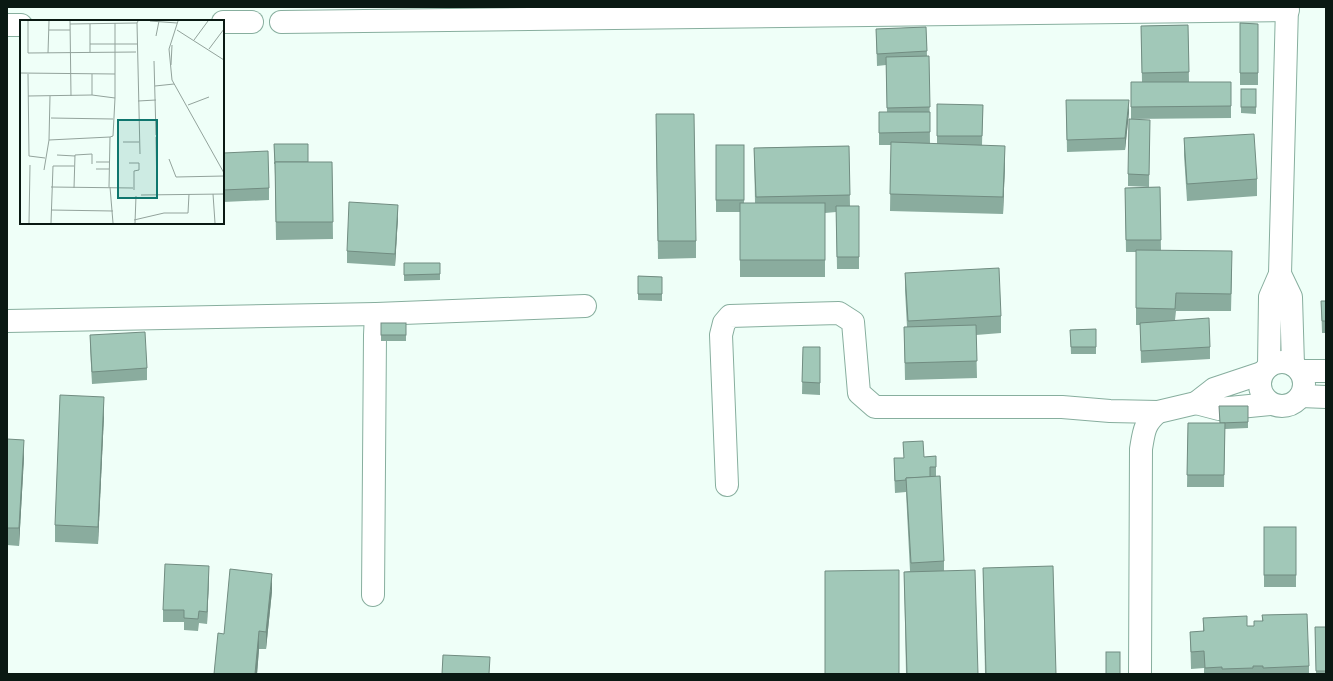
<svg xmlns="http://www.w3.org/2000/svg" width="1333" height="681" font-family="'DejaVu Sans',sans-serif">
	<style>
		.lines { fill: none; stroke-linecap: round; stroke-linejoin: round }
		.minor-casing { stroke: #87ae9e; stroke-width: 24 }
		.minor { stroke: #fff; stroke-width: 22 }
		.wall { fill: #8aac9e }
		.shaded-wall { fill: #718c81 }
		.building { fill: #a1c8b8; stroke: #718c81 }
		.inset-road { fill: none; stroke: #93a39c; stroke-width: 1 }
		.view { fill: #0f766e; fill-opacity: 0.15; stroke: #0f766e; stroke-width: 2 }
		.inset-edge { fill: none; stroke: #0a1913; stroke-width: 2 }
	</style>
	<rect width="100%" height="100%" fill="#effff8"/>
	<g class="lines">
		<g class="minor-casing">
			<g id="minor">
				<path d="M223,22H252"/>
				<path d="M281,22L1288,10"/>
				<path d="M7,25H21"/>
				<path d="M1280,274L1287,7"/>
				<path d="M7,321L376,314L585,306"/>
				<circle cx="1282" cy="384" r="22"/>
				<path d="M1269,366L1270,297L1280,274L1291,297L1293,365"/>
				<path d="M1300,371H1326"/>
				<path d="M1262,373L1214,389L1196,403L1219,409L1270,404"/>
				<path d="M1301,396L1326,397"/>
				<path d="M727,485L721,335L724,323L730,316L839,313L853,322L859,393L875,407H1062L1110,411L1158,412L1196,403"/>
				<path d="M373,595L375,335L376,314"/>
				<path d="M1140,674L1141,449C1144,431 1144,424 1158,412"/>
			</g>
		</g>
		<use href="#minor" class="minor"/>
	</g>
	<g class="wall">
		<path d="M1240,23L1258,24V85H1240Z"/>
		<path d="M1188,25L1189,82H1231V118L1131,119V82H1142L1141,26Z"/>
		<path d="M926,27L927,56H929L930,144H937V136L983,105L982,145L1005,163L1003,214L890,211L891,145H879V112H887L886,65L877,66L876,29Z"/>
		<path d="M1241,89H1256V114L1241,113Z"/>
		<path d="M1066,100L1129,112L1125,150L1067,152Z"/>
		<path d="M1150,120L1149,187L1128,186V174Z"/>
		<path d="M656,131L696,241V258L658,259Z"/>
		<path d="M1184,138L1257,179V196L1187,201L1184,155Z"/>
		<path d="M274,144L308,162H332L333,239L276,240L275,176Z"/>
		<path d="M716,145H744V203H755L754,148L849,146L850,206H859V269H837L836,212L825,213V277H740V212H716Z"/>
		<path d="M223,153L269,188V200L223,202Z"/>
		<path d="M1160,187L1161,251L1232,269L1231,311H1176L1175,320L1210,347V359L1141,363L1140,325H1136V252H1126L1125,188Z"/>
		<path d="M398,217L395,266L347,263V251Z"/>
		<path d="M404,263H440V280L404,281Z"/>
		<path d="M905,273L1001,316V333L976,335L977,378L905,380L904,327H907L905,290Z"/>
		<path d="M638,276L662,277V301L638,300Z"/>
		<path d="M1321,301H1326V333H1322Z"/>
		<rect x="381" y="323" width="25" height="18"/>
		<path d="M1096,329V354H1071L1070,330Z"/>
		<path d="M90,335L147,368V380L92,384L90,347Z"/>
		<path d="M803,347H820V395L802,394Z"/>
		<path d="M1219,406L1248,422V428L1225,429L1224,487H1187L1188,423H1220Z"/>
		<path d="M104,415L98,544L55,542V525Z"/>
		<path d="M7,439L24,457L19,546L7,545Z"/>
		<path d="M903,442L924,457L936,456V476L944,561V570L978,674H906L904,572L910,571L906,492L895,493L894,470V458H904Z"/>
		<rect x="1264" y="527" width="32" height="60"/>
		<path d="M983,568L1056,674H985Z"/>
		<path d="M209,578L207,624L199,623L198,631L184,630V622H163V610Z"/>
		<path d="M272,591L266,649H259L257,674H214L224,634Z"/>
		<path d="M1262,615L1309,666V674H1204V668L1191,669L1190,632H1203V618L1247,626H1254L1262,621Z"/>
		<path d="M1315,627H1326V674H1316Z"/>
	</g>
	<g class="shaded-wall">
		<path d="M1129,100V112L1125,150V138Z"/>
		<path d="M1005,146V163L1003,214V197Z"/>
		<path d="M398,205V217L395,266V254Z"/>
		<path d="M104,397V415L98,544V527Z"/>
		<path d="M24,440V457L19,546V528Z"/>
		<path d="M209,566V578L207,624V612Z"/>
		<path d="M272,574V591L266,649V632Z"/>
		<path d="M259,631V649L257,674H255Z"/>
	</g>
	<g class="building">
		<path d="M1240,23L1258,24V73H1240Z"/>
		<path d="M1188,25L1189,72L1142,73L1141,26Z"/>
		<path d="M926,27L927,51L877,54L876,29Z"/>
		<path d="M929,56L930,107L887,108L886,57Z"/>
		<path d="M1131,82H1231V106L1131,107Z"/>
		<rect x="1241" y="89" width="15" height="18"/>
		<path d="M1066,100H1129L1125,138L1067,140Z"/>
		<path d="M937,104L983,105L982,136H937Z"/>
		<path d="M879,112H930V132L879,133Z"/>
		<path d="M656,114H694L696,241H658Z"/>
		<path d="M1129,119L1150,120L1149,175L1128,174Z"/>
		<path d="M1254,134L1257,179L1187,184L1184,138Z"/>
		<path d="M891,142L1005,146L1003,197L890,194Z"/>
		<path d="M274,144H308V162H275V164Z"/>
		<rect x="716" y="145" width="28" height="55"/>
		<path d="M849,146L850,195L756,197L754,148Z"/>
		<path d="M268,151L269,188L223,190V153Z"/>
		<path d="M275,162H332L333,222H276Z"/>
		<path d="M1160,187L1161,240H1126L1125,188Z"/>
		<path d="M349,202L398,205L395,254L347,251Z"/>
		<rect x="740" y="203" width="85" height="57"/>
		<path d="M836,206H859V257H837Z"/>
		<path d="M1136,250L1232,251L1231,294L1176,293L1175,309L1136,308Z"/>
		<path d="M404,263H440V274L404,275Z"/>
		<path d="M999,268L1001,316L908,321L905,273Z"/>
		<path d="M638,276L662,277V294H638Z"/>
		<path d="M1321,301H1326V321H1322Z"/>
		<path d="M1209,318L1210,347L1141,351L1140,323Z"/>
		<rect x="381" y="323" width="25" height="12"/>
		<path d="M976,325L977,361L905,363L904,327Z"/>
		<path d="M1096,329V347H1071L1070,330Z"/>
		<path d="M145,332L147,368L92,372L90,335Z"/>
		<path d="M803,347H820V383L802,382Z"/>
		<path d="M60,395L104,397L98,527L55,525Z"/>
		<path d="M1219,406H1248V422L1220,423Z"/>
		<path d="M1188,423H1225L1224,475H1187Z"/>
		<path d="M7,439L24,440L19,528H7Z"/>
		<path d="M923,441L924,457L936,456V467H930V477L906,478V480L895,481L894,458H904L903,442Z"/>
		<path d="M940,476L944,561L911,563L906,478Z"/>
		<rect x="1264" y="527" width="32" height="48"/>
		<path d="M165,564L209,566L207,612L199,611L198,619L184,618V610H163Z"/>
		<path d="M1053,566L1056,674H986L983,568Z"/>
		<path d="M230,569L272,574L266,632L259,631L255,674H214L218,633L224,634Z"/>
		<path d="M899,570V674H825V571Z"/>
		<path d="M975,570L978,674H907L904,572Z"/>
		<path d="M1307,614L1309,666L1263,668V666H1253V668L1222,669V667L1205,668L1204,651L1191,652L1190,632L1204,631L1203,618L1247,616V626H1254V621H1263L1262,615Z"/>
		<path d="M1315,627H1326V671H1316Z"/>
		<rect x="1106" y="652" width="14" height="22"/>
		<path d="M443,655L490,657L489,674H442Z"/>
	</g>
	<g transform="translate(20 20)">
		<rect width="204" height="204" fill="#effff8"/>
		<path class="inset-road" d="M8,1V33L116,32M50,1L51,76M130,1L157,3M158,1L149,29L152,60L204,153M117,3L120,134M50,4L117,3L118,1M70,4V32M29,10H50M157,10L204,40M136,16L139,1M174,20L188,1M70,24H117M189,29L204,9M28,33L29,1M134,41L136,115M151,45L152,25M0,53L95,54M8,54L9,136L25,138M135,66L154,64M72,75V54M8,76L72,75L95,78M30,76L29,120L90,117M118,81L136,80M168,85L189,77M31,98L93,99M136,117L137,175M103,122H119M37,135L55,136M149,139L156,157L204,156M76,142H89M109,143H119V150L114,151V170M76,149H89M24,150L29,120M31,167L113,168M89,167L90,117L93,116L95,78V3M90,167L93,203M54,168L55,135L72,134V144M193,174L195,203M121,175L204,174M31,190L93,191M168,193L169,174M114,200L144,193H168M9,203L10,145M31,203L33,146H54M115,203L116,176"/>
		<path class="view" d="M98,100H137V178H98Z"/>
		<rect width="204" height="204" class="inset-edge"/>
	</g>
	<rect width="1333" height="681" fill="none" stroke="#0a1913" stroke-width="16"/>
</svg>
